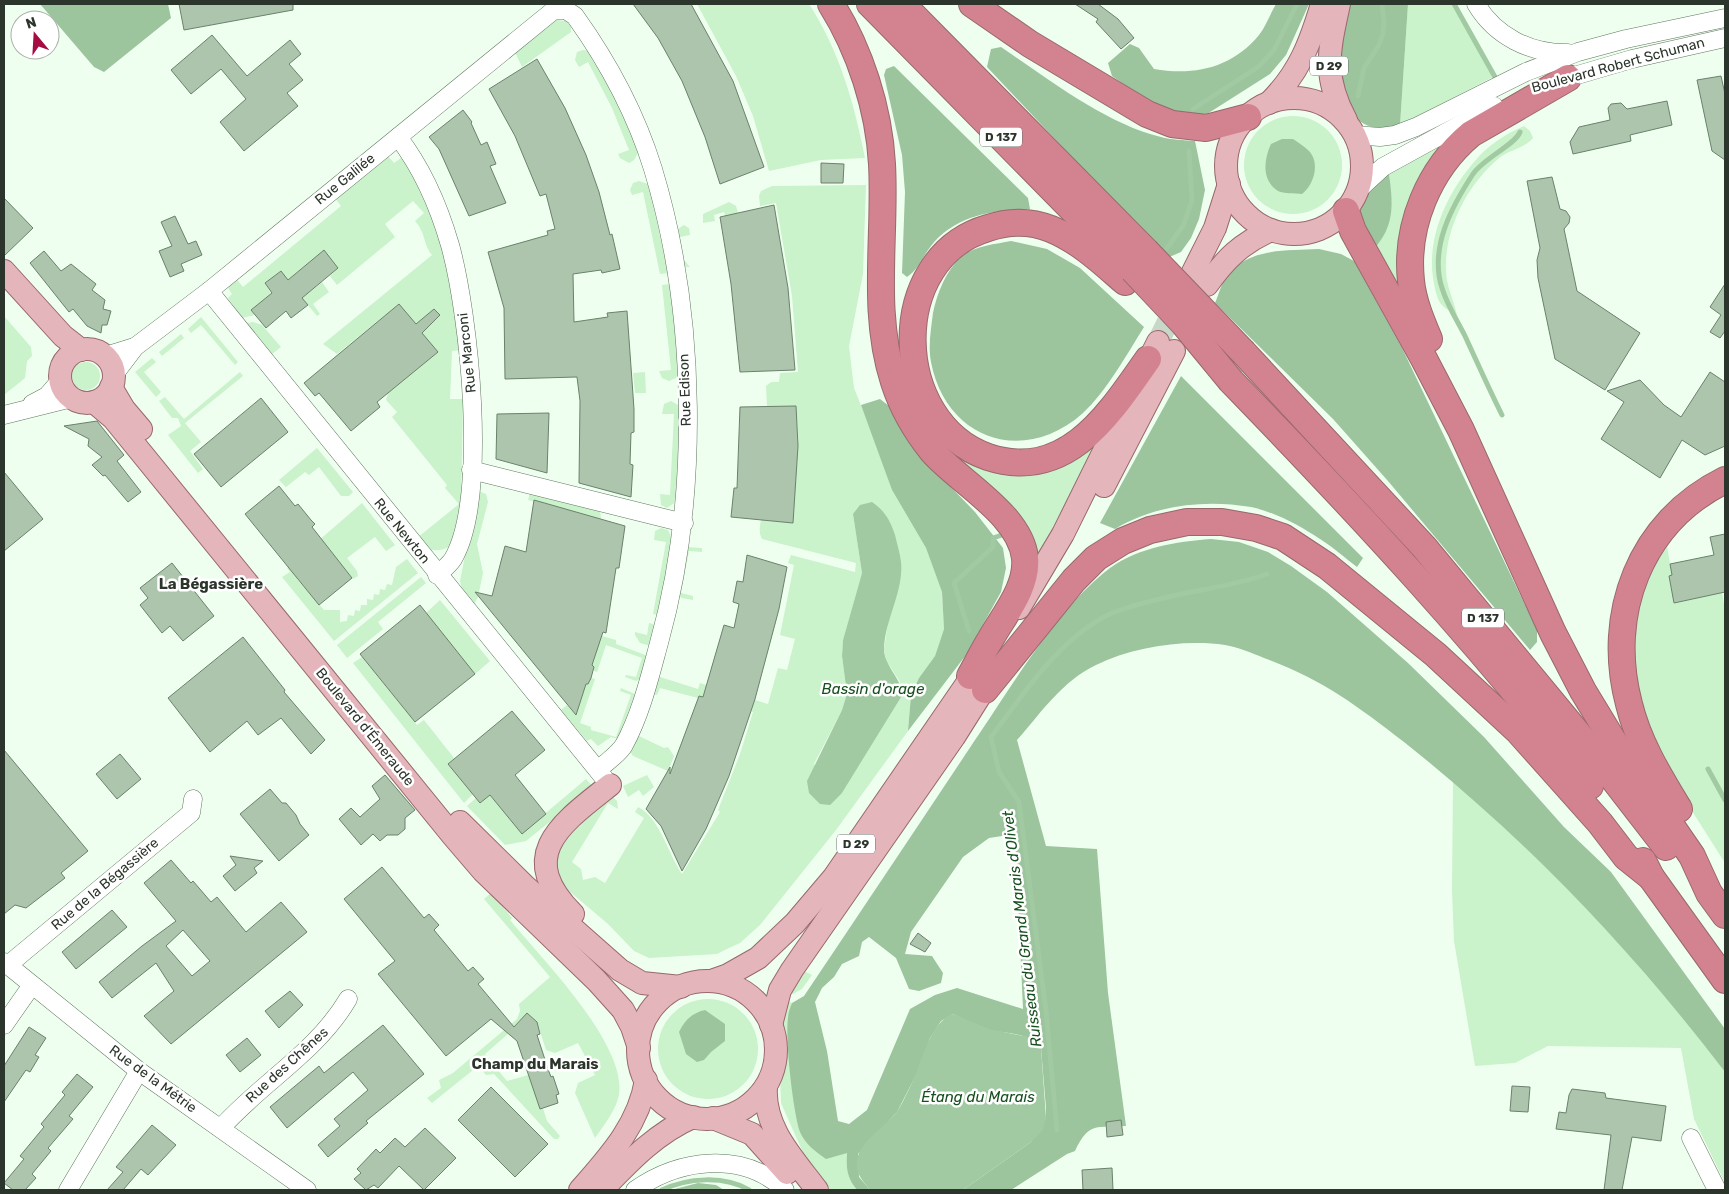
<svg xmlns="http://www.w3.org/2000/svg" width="1729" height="1194" font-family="Rubik,sans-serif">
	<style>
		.green { fill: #caf2cb; fill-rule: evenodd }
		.forest { fill: #9cc49d; fill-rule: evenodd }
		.water { fill: #a1c9a2 }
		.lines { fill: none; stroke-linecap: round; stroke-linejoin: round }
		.stream { stroke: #a1c9a2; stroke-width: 5 }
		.building { fill: #acc5ac; stroke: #6a826b; fill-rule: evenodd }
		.major-tunnel { stroke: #c8d7c8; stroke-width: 22; stroke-dasharray: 22 11; stroke-linecap: butt }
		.minor-casing { stroke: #5f765f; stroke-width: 19 }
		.major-casing { stroke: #98686d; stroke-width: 24 }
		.highway-casing { stroke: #98686d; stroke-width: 28 }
		.minor { stroke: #fff; stroke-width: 18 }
		.major { stroke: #e5b5bc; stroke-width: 22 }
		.highway { stroke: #d38390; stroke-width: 26 }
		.highway-bridge-casing { stroke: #98686d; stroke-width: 28; stroke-linecap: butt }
		.highway-bridge { stroke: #d38390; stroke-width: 26 }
		.labels { text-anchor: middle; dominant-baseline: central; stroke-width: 5; stroke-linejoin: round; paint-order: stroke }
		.shield { fill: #fff; stroke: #6b726b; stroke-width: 1 }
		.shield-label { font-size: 12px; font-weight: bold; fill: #2b352b }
		.street-label { font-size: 14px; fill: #2b352b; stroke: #fff }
		.neighbourhood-label { font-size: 15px; font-weight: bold; fill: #2b352b; stroke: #fff }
		.water-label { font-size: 15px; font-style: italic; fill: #17501f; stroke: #fff }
	</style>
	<rect width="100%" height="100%" fill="#efffef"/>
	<g class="green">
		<path d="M697,4H809C840,52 854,103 865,158L821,160L769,171L753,116L736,76Z"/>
		<path d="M1408,4H1451L1493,77L1400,125Z"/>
		<path d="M557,20L565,21L571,26V32L522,67L515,52L552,22Z"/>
		<path d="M583,50L590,51L619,105L637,148L638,153L634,160L629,163L620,158L618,154L629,150L612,108L588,62L579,67L575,60L577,52Z"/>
		<circle cx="1293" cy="165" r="49"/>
		<path d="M1524,126L1530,131L1533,138C1524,149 1508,150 1498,159C1467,185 1444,230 1446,271C1446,286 1454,300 1457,315C1452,312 1445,309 1441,304C1437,299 1435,289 1434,283C1425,240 1447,193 1474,162C1487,146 1505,134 1524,126Z"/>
		<path d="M1456,133L1444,153L1404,305L1374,249C1388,234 1392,195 1389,174Z"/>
		<path d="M388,156L394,163L401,158L406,161C413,176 422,191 429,206C448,251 454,302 460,350L452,351L450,399H463L461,505L451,545C444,551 435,551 426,549L417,538L459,504L445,488L447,485L392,417L397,412L386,400L388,393L438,352L422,333L425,330L418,322L415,324L399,304L337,354L323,344L432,255C422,242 427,235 415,221L424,213L413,201L385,224L395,237L337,285L330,276L338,268L324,250L288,280L280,271L265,283L271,294L251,310L255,315L242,318L228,298L232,294L228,288L235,277L243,287L341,206L334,197Z"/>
		<path d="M639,181L648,184L650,189L668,273L660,274L643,192L632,195L630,190L633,183Z"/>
		<path d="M866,185L863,274L849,346L854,388L877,445L892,490L926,548L942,592L944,629L935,656L919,678L911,695L908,731L836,830L760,925L740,943L729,948L717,954L649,958L634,951L608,924L562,885L558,884L554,854L558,844L611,795L617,801L618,809L608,803L572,862L581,869L583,880L595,877L605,883L644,818L635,812L638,807C660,818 668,854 682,874L720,812L718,810L740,754L753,712L700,696L698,698L660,688L657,695L651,694L657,676L698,689L700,683L768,704L778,668L787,670L795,639L780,635L794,565L788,563L791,555L855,572L856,563L762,539C749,516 795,468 798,444C799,430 796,420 796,406L767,407L766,386L771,382H779L780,373L798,372L792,296L776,203L760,206L759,196L761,191L772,186ZM853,514L888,623L884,649L886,660L900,682L903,694L842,793L814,764L842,710L847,694L842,656L843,640L862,573Z"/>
		<path d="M729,202L736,206L738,213L725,216L724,212L714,215L715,221L703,223V214Z"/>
		<path d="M684,225L689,228L690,235L680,237L683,259L690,267H685L681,259L676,230Z"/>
		<path d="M322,282L329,292L313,304L320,314L317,316L302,298Z"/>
		<path d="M670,284L679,371L676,378L669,381L662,378L659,371L671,370L662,285Z"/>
		<path d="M4,316L31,347L32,356L27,361L25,378L4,395Z"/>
		<path d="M201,317L238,362L235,365L201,325L191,333L188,329Z"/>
		<path d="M253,322L262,325L281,347L272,354L247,323Z"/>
		<path d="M181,334L184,338L162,356L159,352Z"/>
		<path d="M152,358L156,362L144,372L161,392L156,397L135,372Z"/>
		<circle cx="86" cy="376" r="14"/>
		<path d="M240,372L243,376L185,423L201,442L190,451L203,469L198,473L168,435L181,426L178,418H172L159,401L165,397L184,419Z"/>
		<path d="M645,372L646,393H635L633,373Z"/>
		<path d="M671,401L678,405L680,414L677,493L674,503L667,508L661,505L660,494L670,495L674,414H662L664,404Z"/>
		<path d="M1104,429L1043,551L1037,556L1008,505L953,452L1000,469Z"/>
		<path d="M317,448L353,492L349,496H341L319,467L309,475L305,472L286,487L279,480Z"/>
		<path d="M478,491L486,494L488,502L477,544L483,573L478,597L473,606L463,593L460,581Z"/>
		<path d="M530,493L600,510L601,519L528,500Z"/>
		<path d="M362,503L395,545L386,551L375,537L347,558L357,571L358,576L353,579L331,552L297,579L324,610H340V622L347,621L348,615L354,616L355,610L360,611L361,605H367V599L373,600L374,594L379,595L380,589L385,590L387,584L392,585L396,567L407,559L418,573L334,641L282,577L290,572L287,568Z"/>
		<path d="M661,528L668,530L672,538L659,615L653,614L666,542L654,540L655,531Z"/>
		<path d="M1666,540L1672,575L1669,577L1674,603L1722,592L1725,610V863L1661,762L1631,685L1632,618L1649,567Z"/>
		<path d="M687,547L702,548V552L689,551L681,593L693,596V600L682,598L678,595Z"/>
		<path d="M421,577L426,583L378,622L383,629L347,658L337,645Z"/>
		<path d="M440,600L490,661L475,674L426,613Z"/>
		<path d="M649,623L656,625L651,646L640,643L635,635V632L647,635Z"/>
		<path d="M602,636L616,640V644L648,656L640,679L636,681L625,677L626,675L636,677L642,658L606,645L597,672L593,670L594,667L592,665Z"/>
		<path d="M362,657L417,725L424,720L454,758L449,764L473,794L464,803L353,663Z"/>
		<path d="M591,678L595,679L580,723L591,727V730L616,737L631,695L620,691L621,688L635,694L618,739L611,737L598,746L591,739L587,741L561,710L567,705L576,715L586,684H588Z"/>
		<path d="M635,734L664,748L668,747L674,756L668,771L633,756L628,749Z"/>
		<path d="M647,775L654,787L643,796L639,790L628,797L623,786Z"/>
		<path d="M586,779L593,787L526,841L505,845L467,806L476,798L490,795L522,833Z"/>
		<path d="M1453,780L1549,870L1616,940L1696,1033L1725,1072V1183L1694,1119L1681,1048L1548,1046L1515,1063L1475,1066L1454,941L1452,890Z"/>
		<path d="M491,893L512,918L510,920C541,958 627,1044 619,1095C616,1110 604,1125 595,1138L575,1093L578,1083L595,1075L578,1043L555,1053L546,1050L537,1022L527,1013L509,1033L485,1054L507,1081L532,1074L547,1121L560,1136L558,1139H554L494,1074L486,1075L478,1066L432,1103L427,1098L441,1088L439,1080L453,1073L517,1019L520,1011L519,1004L550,977L484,899Z"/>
		<path d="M802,970L812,975L802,989L793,994L787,992Z"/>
		<path d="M785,999L792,1003L788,1017L790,1060L847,1153C846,1168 847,1178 857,1190H830L804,1155L781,1103L780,1077L785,1061L782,1029Z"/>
		<circle cx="708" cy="1049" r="50"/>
	</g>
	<g class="forest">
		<path d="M40,4H168L171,18L104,72L94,67Z"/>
		<path d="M1276,4H1309L1286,55L1270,74L1207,114L1185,117L1143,98L1112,76L1108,63L1130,44L1139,48L1154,69C1194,76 1232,68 1259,35C1266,26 1270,14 1276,4Z"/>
		<path d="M1347,4H1408L1400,125C1363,134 1352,120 1342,87C1340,80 1336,72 1335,65C1334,51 1344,19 1347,4Z"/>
		<path d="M1001,47C1047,78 1106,124 1161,137C1171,140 1184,140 1195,141L1205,190L1199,219L1191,238L1181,252L1167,258L987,67L991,49Z"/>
		<path d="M894,66L1028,198L1030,209C994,210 955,215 931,246C923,256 918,270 907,277L902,273L905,192L902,155L884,75L886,69Z"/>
		<path d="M1282,139H1293C1299,143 1305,147 1309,151C1321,164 1313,186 1302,194C1295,193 1284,194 1278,191C1261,180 1264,159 1271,144Z"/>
		<path d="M1389,174C1393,204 1395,225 1374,249L1357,219L1371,185Z"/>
		<path d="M1011,241L1047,249L1080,268L1144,327C1127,354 1106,392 1083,413C1024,466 946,440 931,362C928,346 931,329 933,313C937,293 946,271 961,257C974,246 996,244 1011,241Z"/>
		<path d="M1319,249L1341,254L1354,261L1402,348L1537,630V642L1530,650L1388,481L1333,419L1215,303C1219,294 1222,281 1228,274C1253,247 1286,251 1319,249Z"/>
		<path d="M1181,376L1363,558L1357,567C1345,558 1333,547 1320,539C1300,526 1275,512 1251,507C1204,499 1155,505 1115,529L1100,523Z"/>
		<path d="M880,399L889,406L916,451L975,512L1003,548L1006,568L1001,592L966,655L908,731L911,695L919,678L935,656L944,629L942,592L926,548L892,490L861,405Z"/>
		<path d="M1211,539L1239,542L1268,552L1291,566L1327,592L1408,663L1484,737L1564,827L1611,872L1725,1029V1072C1632,950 1525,838 1404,742C1356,705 1322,679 1264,658C1252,653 1238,647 1225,645C1184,639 1133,647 1096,665C1062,681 1041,713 1017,740L1046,846L1097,849L1108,993L1126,1126C1097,1128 1089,1121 1075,1151L1067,1154L1011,1190H963L1031,1142L1046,1118V1108L1041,1048C1027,1032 1008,1034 989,1030C976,1026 965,1020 953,1014L941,1021L930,1038L919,1069L897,1112L858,1154L859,1177L870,1190H857C847,1178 846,1169 847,1153L826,1159C816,1152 805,1144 800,1132C793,1112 785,1039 788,1018C788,1013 790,1008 792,1003L804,996C861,911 918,826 975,740C1012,686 1058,607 1110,568C1140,547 1175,542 1211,539ZM1015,834L1023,1009L957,988L935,995L910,1009L867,1110L849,1124L838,1121L827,1051L815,1002L822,988L834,977L842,964L859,956L862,942L869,937L896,958L909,989L919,991L941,983L943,973L932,956L905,954L911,932L963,857L989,838Z"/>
		<path d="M705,1010L725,1024V1041L711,1052L704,1060L697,1062L686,1054L679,1032C685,1020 692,1013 705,1010Z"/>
		<path d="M698,1183L716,1185L724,1190H671Z"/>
	</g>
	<g class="water">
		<path d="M872,502C885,511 890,520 895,535C897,544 900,553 901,562C904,591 885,619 884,649C884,665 900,677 903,694L842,793L830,805L820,804L809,793L807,781L842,710L847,694L842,656L843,640L862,573L853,514L860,505Z"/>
		<path d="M953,1014L989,1029L1028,1037L1041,1048L1046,1118L1043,1130L1031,1142L963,1190H870C862,1180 853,1171 858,1156C863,1140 885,1126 896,1113C901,1106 905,1097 909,1089C921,1067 928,1023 953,1014Z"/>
	</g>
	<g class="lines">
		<g class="stream">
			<path d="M1454,4L1495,77"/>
			<path d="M1358,96L1364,68L1379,45L1383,34L1384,23L1382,4"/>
			<path d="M1193,109L1258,67L1274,50L1297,4"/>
			<path d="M1167,248L1183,226L1192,201L1189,151"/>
			<path d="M1502,415C1489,389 1477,362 1465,336C1457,320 1447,305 1442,288C1429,248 1452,206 1473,174C1485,157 1515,145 1520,132"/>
			<path d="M969,631L954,583L993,547V538L1005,534"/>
			<path d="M1708,769L1725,800"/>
			<path d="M1057,1130L1046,1011L1019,802L999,772L991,737C1025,692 1060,637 1112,613C1126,608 1142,603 1156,600C1193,590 1231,587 1267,574"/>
			<path d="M662,1190C687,1178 724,1175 749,1190"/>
		</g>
	</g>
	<g class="building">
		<path d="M179,4H293V10L184,30Z"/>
		<path d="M633,4H691L733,81L764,167L720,184L705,137L682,81L658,38Z"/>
		<path d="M1075,4H1098L1118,19L1134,38L1121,49L1096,22L1098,19Z"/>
		<path d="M212,35L247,76L290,40L301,54L289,64L303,80L287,93L298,106L244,151L220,122L246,99L221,69L191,94L171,70Z"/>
		<path d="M537,59L565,108L586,155L599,192L610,235L612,234L620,269L602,273L601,270L573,274L574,322L608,317L607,313L627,311L634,409V432L631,433L630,464L633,465L631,497L579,483L580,401L577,377L505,379L504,308L488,252L548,235L547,231L555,229L546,194L540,196L515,136L489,89Z"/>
		<path d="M1721,76L1725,94V160L1712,151L1697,80Z"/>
		<path d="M1667,101L1672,125L1630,135L1631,141L1573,154L1570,142L1579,127L1610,120L1608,108L1611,104L1621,103L1627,109Z"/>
		<path d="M463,110L472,122L471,123L481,145L487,142L496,164L490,166L506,203L469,216L439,149L429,137Z"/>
		<path d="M821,163L844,164L843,183H821Z"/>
		<path d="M1552,177L1560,209L1566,211L1570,217L1569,223L1564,229L1577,291L1640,333L1605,390L1555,359L1538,278L1537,260L1540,248L1527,181Z"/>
		<path d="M4,198L33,228L4,256Z"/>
		<path d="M774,205L788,288L795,370L740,372L731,284L720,217Z"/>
		<path d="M175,216L188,244L196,241L202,255L181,264L184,271L170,277L159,251L172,246L161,222Z"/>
		<path d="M324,250L338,268L302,298L308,305L291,318L286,311L266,328L251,310L272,293L265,283L281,271L288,280Z"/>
		<path d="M44,251L61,271L71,264L96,284L92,290L105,300L103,309L111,311L107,325H102L101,333L87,326L73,309L69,312L30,263Z"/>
		<path d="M1725,284V331L1720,338L1710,332L1721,315L1710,307Z"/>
		<path d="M399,304L416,324L434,309L440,315L422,333L438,352L377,402L380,407L351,431L319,393L315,396L304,383Z"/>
		<path d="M1710,372L1725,382V446L1705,455L1682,440L1660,478L1601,439L1624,402L1607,391L1640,380L1664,405L1681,417Z"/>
		<path d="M261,398L288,432L221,487L194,454Z"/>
		<path d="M796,406L798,446L793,523L731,517L734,488H737L740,407Z"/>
		<path d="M549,413L547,473L496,459L497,414Z"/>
		<path d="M97,421L124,455L117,461L141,492L128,502L105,475L103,476L92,465L102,457L88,446L89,439L64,426Z"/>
		<path d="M4,472L43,519L4,551Z"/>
		<path d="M279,486L295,506L298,504L311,520L315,524L312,527L352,578L319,605L245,514Z"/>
		<path d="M534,500L625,526L619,568H616L606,633L603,632L592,665L594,667L591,678L588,684H586L576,715L475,592L492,596L505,546L526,552Z"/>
		<path d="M1725,534V592L1674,603L1669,576L1672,575L1670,564L1714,555L1710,537Z"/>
		<path d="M747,555L787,567L779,609L755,699L729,776L706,829L682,871L661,826L646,809L670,767V774L699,696L703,697L724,625L734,628L739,604L733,602L737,581L743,582Z"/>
		<path d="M172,563L214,616L183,641L170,626L162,633L140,605L148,598L140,588Z"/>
		<path d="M420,605L475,674L415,722L360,654Z"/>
		<path d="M243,637L285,690L284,692L325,740L311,754L281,718L258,735L247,721L210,752L168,698Z"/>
		<path d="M512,711L545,750L515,775L546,814L522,834L490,795L480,803L448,764Z"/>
		<path d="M4,750L88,851L61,873L65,878L26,908L15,905L4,914Z"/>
		<path d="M120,754L141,779L117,799L96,774Z"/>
		<path d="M385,775L415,810L405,818V829L398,835H387L380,841L373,834L361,845L339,819L351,808L360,817L380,799L372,786Z"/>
		<path d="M270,789L282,803H286L296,815L300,824L309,835L279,861L240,814Z"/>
		<path d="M230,856L263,861L254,868L257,873L235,891L223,876L236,865Z"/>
		<path d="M171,860L191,883L193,881L211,902L217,897L246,932L281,902L307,932L171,1044L144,1016L174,991L156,963L112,998L99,982L142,946L176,921L144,883ZM183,930L210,961L192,976L166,946Z"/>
		<path d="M382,867L424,918L429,914L439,925L434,930L468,971L473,967L484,979L478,984L514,1027L527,1013L537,1022L540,1034L537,1035L548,1069L551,1077L553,1076L559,1094L556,1095L558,1103L540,1109L517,1041L491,1019L446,1056L378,974L395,961L344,899Z"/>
		<path d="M112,910L127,927L76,969L62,952Z"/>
		<path d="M918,933L931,943L925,952L910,944Z"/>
		<path d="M290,991L303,1005L279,1028L265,1011Z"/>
		<path d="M383,1025L424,1074L366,1121L368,1123L328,1157L318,1145L340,1126L334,1119L368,1090L353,1072L287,1128L270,1107L319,1066L324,1073Z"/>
		<path d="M29,1027L46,1038L35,1055L39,1057L30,1072L26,1070L4,1102V1066Z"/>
		<path d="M247,1038L261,1055L240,1072L226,1055Z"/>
		<path d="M77,1074L93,1087L69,1116L73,1119L48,1148L51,1151L32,1174L36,1178L25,1190H13L4,1183L24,1159L20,1156L44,1127L41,1124L65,1095L62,1092Z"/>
		<path d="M1512,1086L1530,1087L1528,1112L1510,1111Z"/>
		<path d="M491,1087L548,1144L515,1177L458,1120Z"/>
		<path d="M1572,1089L1605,1093L1606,1098L1666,1106L1661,1141L1632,1137L1622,1190H1604L1611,1135L1556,1129L1559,1112L1566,1113L1569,1095Z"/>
		<path d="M1121,1120L1123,1135L1107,1137L1106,1122Z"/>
		<path d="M152,1125L176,1145L148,1175L141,1169L123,1190H107L123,1172L116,1167Z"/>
		<path d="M425,1128L456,1158L424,1190L399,1166L378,1188L374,1185L366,1190L354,1179L361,1173L357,1169L376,1149L380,1153L395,1138L405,1147Z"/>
		<path d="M1112,1168L1113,1190H1083L1082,1170Z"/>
	</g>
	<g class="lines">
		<path class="major-tunnel" d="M1158,342L1180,297"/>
		<g class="minor-casing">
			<g id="minor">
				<path d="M1476,4C1495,36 1530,54 1568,53"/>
				<path d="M1557,81L1632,59L1725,38"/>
				<path d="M1355,135L1380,137L1395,135L1416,127L1526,72L1578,52L1626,39L1725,18"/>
				<path d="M398,137C422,168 439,207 450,245C469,313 489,497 453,559C449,565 443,570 437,575"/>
				<path d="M1359,189L1383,167L1494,106"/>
				<path d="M209,291L604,778"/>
				<path d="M105,356L134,347"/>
				<path d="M113,376L135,347L209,291L554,10H566L575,16C608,62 636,114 653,169C697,314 700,497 659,643C650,676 641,714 624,745C618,755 606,762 598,770"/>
				<path d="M32,404L47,396L60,381"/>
				<path d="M4,415L72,398"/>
				<path d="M471,470L684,523"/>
				<path d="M4,962L139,1071L307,1190"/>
				<path d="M8,965L191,813L193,799"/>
				<path d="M4,1025L32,985"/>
				<path d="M221,1128C261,1083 317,1052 348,999"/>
				<path d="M1691,1138L1717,1190"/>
				<path d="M68,1190L139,1071"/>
				<path d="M635,1190C679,1159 742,1150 785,1190"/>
			</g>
		</g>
		<g class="major-casing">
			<g id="major">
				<path d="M1339,4C1329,50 1322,76 1346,120"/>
				<circle cx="1294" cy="166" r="68"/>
				<path d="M1269,103C1299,73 1310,44 1322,4"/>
				<path d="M4,271L63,336L81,350"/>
				<path d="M1192,274L1215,228L1229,184"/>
				<path d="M1207,285C1225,259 1242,243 1271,230"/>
				<circle cx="87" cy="376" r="27"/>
				<path d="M111,387L124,409L141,429"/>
				<path d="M94,402L113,418L453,836L483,871L596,980L623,1010L632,1027L639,1048"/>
				<path d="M1104,486L1174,351"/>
				<path d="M1019,608L1063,534L1158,342"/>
				<path d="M460,822L526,887L620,970L642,983L681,987"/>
				<path d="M573,914C514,855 562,823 610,785"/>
				<path d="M711,981L728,975L758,958L795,923L834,877L981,663"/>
				<circle cx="707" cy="1050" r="69"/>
				<path d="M771,1025L780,990L792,970L954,737L993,675"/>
				<path d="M766,1087C763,1128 794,1159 817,1190"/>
				<path d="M713,1118L752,1134L787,1173"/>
				<path d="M580,1190C608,1158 639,1125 646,1080"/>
				<path d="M602,1190C629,1162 656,1133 693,1117"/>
			</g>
		</g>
		<g class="highway-casing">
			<g id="highway">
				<path d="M831,4C860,50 879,109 882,164C886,237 871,311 894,382C902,407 916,431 932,451C959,482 1020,514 1025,558C1028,587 1004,615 990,640C983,651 977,664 970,676"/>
				<path d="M870,4L1122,260"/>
				<path d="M902,4L1146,251"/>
				<path d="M972,4L1030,44L1147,114L1172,124L1206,128L1248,117"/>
				<path d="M1346,211L1353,231L1424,359L1461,430L1553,633L1583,691L1617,747L1692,856L1709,893L1725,915"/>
				<path d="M1125,282C1102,262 1080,241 1051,229C1031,221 1009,221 988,228C885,258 890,423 988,457C1067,483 1110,413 1148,359"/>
				<path d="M1429,339C1421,320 1413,301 1411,281C1405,226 1429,169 1471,134L1568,78"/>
				<path d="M1244,353L1424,547L1584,741L1666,847"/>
				<path d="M1231,381C1356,510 1480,643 1590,786"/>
				<path d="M985,690L1074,580L1096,558L1123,541L1150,530L1187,522H1222L1256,528L1283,537L1327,566L1436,655L1518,731L1600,823L1626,857L1651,877"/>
				<path d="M1679,809C1659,776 1638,742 1629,704C1605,614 1640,522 1725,480"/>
				<path d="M1643,861L1651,877L1725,980"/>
			</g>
		</g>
		<use href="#minor" class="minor"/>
		<use href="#major" class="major"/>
		<use href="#highway" class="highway"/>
		<g class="highway-bridge-casing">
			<g id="highway-bridge">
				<path d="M1146,251L1244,353"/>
				<path d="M1133,270L1184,324L1231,381"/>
			</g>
		</g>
		<use href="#highway-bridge" class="highway-bridge"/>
	</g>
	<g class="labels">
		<g class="shield">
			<rect x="1310" y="56.5" width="38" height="19" rx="4"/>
			<rect x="980" y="127.5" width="42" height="19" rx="4"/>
			<rect x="1462" y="608.5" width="42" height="19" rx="4"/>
			<rect x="837" y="834.5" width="38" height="19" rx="4"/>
		</g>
		<g class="shield-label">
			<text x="1329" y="66">D 29</text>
			<text x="1001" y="137">D 137</text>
			<text x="1483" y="618">D 137</text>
			<text x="856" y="844">D 29</text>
		</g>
		<g class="street-label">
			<text transform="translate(1618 65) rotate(-15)">Boulevard Robert Schuman</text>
			<text transform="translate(345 179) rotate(-39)">Rue Galilée</text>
			<text transform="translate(467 353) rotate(-96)">Rue Marconi</text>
			<text transform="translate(685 390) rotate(-92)">Rue Edison</text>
			<text transform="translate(402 531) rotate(51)">Rue Newton</text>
			<text transform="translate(365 727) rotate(51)">Boulevard d'Émeraude</text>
			<text transform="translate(105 884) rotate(-40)">Rue de la Bégassière</text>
			<text transform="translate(287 1065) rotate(-42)">Rue des Chênes</text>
			<text transform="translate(153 1079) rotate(36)">Rue de la Métrie</text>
		</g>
		<g class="neighbourhood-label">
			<text x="211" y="584">La Bégassière</text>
			<text x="535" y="1064">Champ du Marais</text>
		</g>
		<g class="water-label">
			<text x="873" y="689">Bassin d'orage</text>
			<text transform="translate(1022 929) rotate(-97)">Ruisseau du Grand Marais d'Olivet</text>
			<text x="978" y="1097">Étang du Marais</text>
		</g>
	</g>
	<rect width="1729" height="1194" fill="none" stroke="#2b352b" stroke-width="10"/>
	<g transform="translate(35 35) rotate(342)"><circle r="24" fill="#ffffff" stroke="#aaaeaa"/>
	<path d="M0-4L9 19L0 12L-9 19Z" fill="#a50c42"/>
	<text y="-8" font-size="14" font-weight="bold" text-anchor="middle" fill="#2b352b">N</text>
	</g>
</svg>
